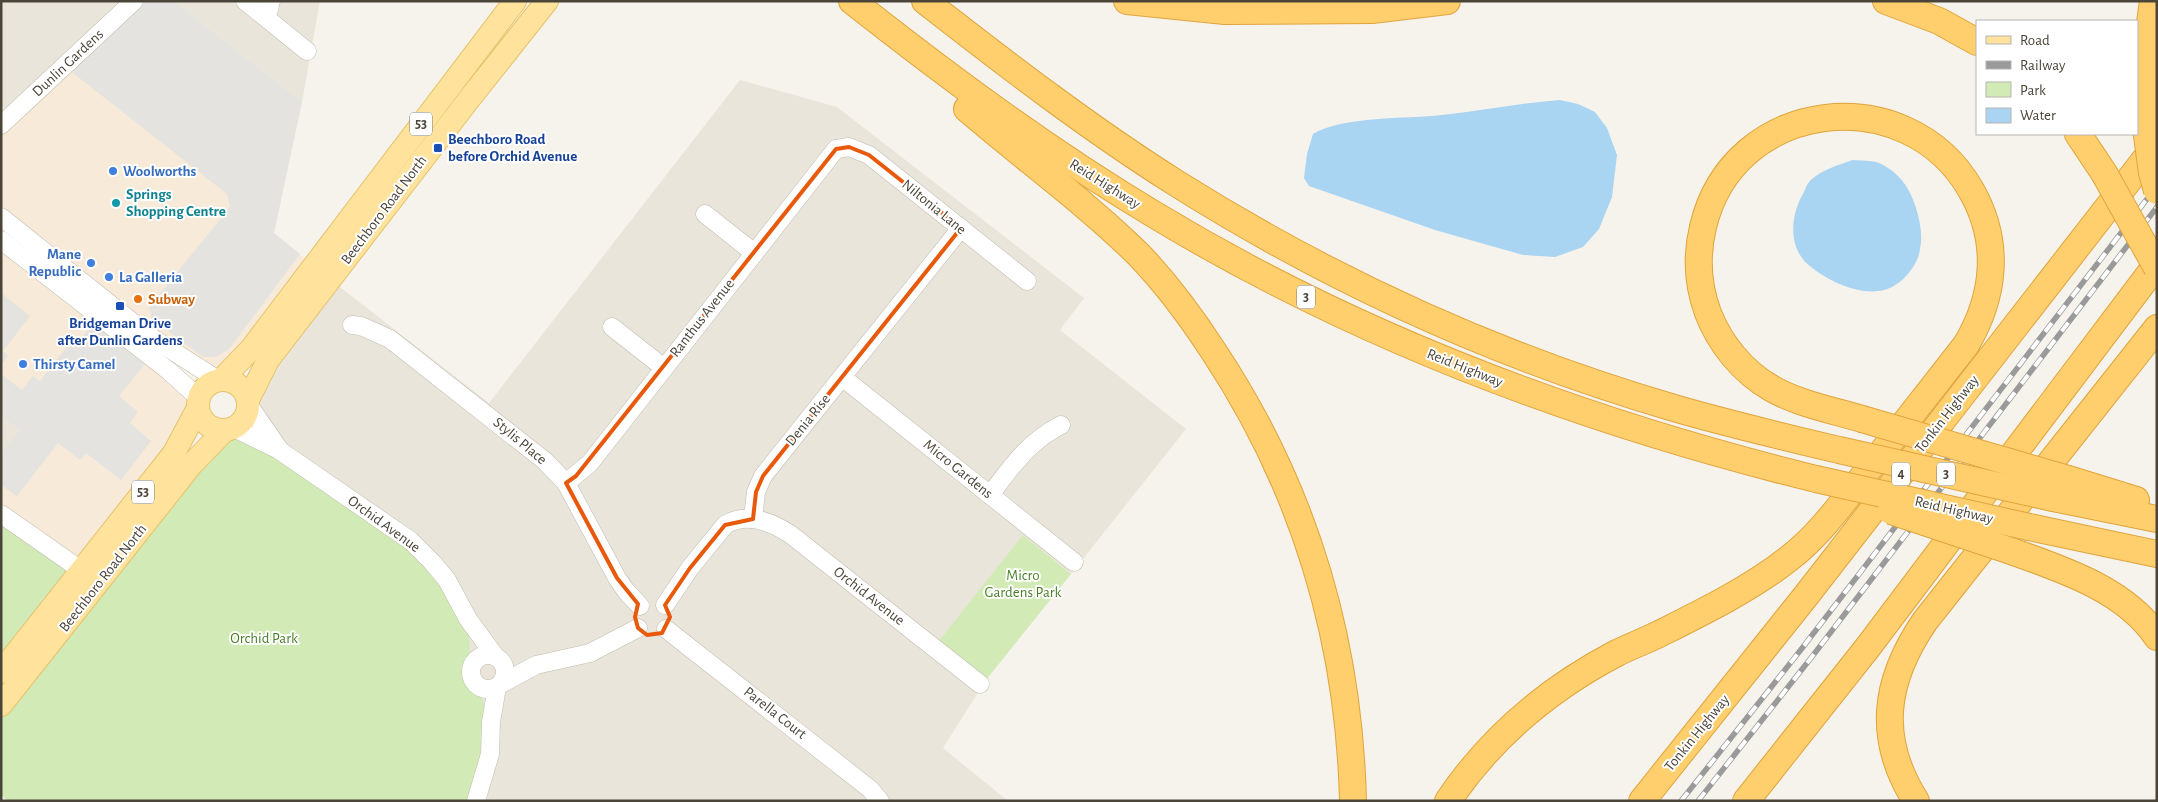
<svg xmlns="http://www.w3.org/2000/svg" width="2158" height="802" font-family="'Alegreya Sans',sans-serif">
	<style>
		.residential { fill: #eae5da }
		.commercial { fill: #f7ead8 }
		.green { fill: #d2eab5 }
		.parking { fill: #e5e3e0 }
		.water { fill: #a9d4f2 }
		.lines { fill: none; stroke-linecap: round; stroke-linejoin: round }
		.minor-casing { stroke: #c2bbae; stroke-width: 19 }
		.major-casing { stroke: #e6c16a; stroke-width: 24 }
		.highway-casing { stroke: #e0a43c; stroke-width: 28 }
		.minor { stroke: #fff; stroke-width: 18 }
		.major { stroke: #ffe39c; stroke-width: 22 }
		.highway { stroke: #ffcf6e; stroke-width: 26 }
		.rail-casing { stroke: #9a9a9a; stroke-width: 5.5 }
		.rail { stroke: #fff; stroke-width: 4; stroke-dasharray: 11; stroke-linecap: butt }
		.highway-bridge-casing { stroke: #e0a43c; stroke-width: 28; stroke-linecap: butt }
		.highway-bridge { stroke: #ffcf6e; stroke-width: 26 }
		.marked { fill: none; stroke: #e8590c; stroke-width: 4; stroke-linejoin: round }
		.transit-dot { fill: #1a4fb4; stroke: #fff; stroke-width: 2 }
		.shop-dot { fill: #3f7fe0; stroke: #fff; stroke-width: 2 }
		.culture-dot { fill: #0f9aa8; stroke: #fff; stroke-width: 2 }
		.food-dot { fill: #e8710a; stroke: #fff; stroke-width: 2 }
		.labels { text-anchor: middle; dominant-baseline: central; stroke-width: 4; stroke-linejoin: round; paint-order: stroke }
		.shield { fill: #fff; stroke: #817c74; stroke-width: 1 }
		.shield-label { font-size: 14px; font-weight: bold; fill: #4b4439 }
		.street-label { font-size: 15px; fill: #4b4439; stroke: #fff }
		.transit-label { font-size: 15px; font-weight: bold; fill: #164399; stroke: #fff; text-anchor: start }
		.shop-label { font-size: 15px; font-weight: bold; fill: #366cbe; stroke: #fff; text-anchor: start }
		.culture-label { font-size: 15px; font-weight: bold; fill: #0d838f; stroke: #fff; text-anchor: start }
		.food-label { font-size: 15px; font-weight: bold; fill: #c56008; stroke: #fff; text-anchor: start }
		.park-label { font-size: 15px; fill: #4a7f2a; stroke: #fff }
	</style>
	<rect width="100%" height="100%" fill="#f6f3ec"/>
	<g class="residential">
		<path d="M1,1H134L1,125Z"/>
		<path d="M174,1H320L302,102H301Z"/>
		<path d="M740,80L837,107L1084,298L1060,330L1186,429L1071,574L1023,535L986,680L943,748L1008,801H476L477,686L471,677V666L279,450L248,404L331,280L489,403Z"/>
		<path d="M1,416L19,430L1,452Z"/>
	</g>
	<g class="commercial">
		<path d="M134,1H174L302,102L274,233L314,266L222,379L1,217V125Z"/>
		<path d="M1,240L199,398L81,570L1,514V452L19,430L1,416Z"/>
	</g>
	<g class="green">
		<path d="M234,428L411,541L468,619L471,677L477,686L491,722L476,801H8L1,795V705Z"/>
		<path d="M1,514L81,570L1,672Z"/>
		<path d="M1023,535L1071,574L986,680L938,642Z"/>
	</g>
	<g class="parking">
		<path d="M134,1H174L302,102L274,233L300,254L233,344L228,350L216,357H204L199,354L152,319L149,307L230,207L227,194L64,66Z"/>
		<path d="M1,293L30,316L3,351L8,356L1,365Z"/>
		<path d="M94,322L145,364L119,396L138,412L130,423L151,441L121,480L86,453L80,460L58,443L17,496L1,485V452L19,430L1,416V374L22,390L33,376L40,381L69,344L74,348Z"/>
	</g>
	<g class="water">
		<path d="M1560,100L1578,104L1595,112L1607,128L1617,155L1612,197L1599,229L1583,247L1555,257L1523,255L1435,230L1309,186L1304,178L1307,154L1313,134C1342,116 1407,119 1442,115C1481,111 1520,103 1560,100Z"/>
		<path d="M1853,160C1861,161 1872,160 1879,163C1899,172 1910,188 1916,208C1920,221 1923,236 1920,249C1918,266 1901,286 1884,290C1860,296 1830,282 1811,267C1787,249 1790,215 1804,192C1806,187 1808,182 1812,179C1824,169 1838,165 1853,160Z"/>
	</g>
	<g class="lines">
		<g class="minor-casing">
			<g id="minor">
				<path d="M245,1L307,51"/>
				<path d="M267,18L271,1"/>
				<path d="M1,125L134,1"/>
				<path d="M705,214L753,252"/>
				<path d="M1,217L151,337L218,380"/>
				<path d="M1,240L169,371L199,398"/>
				<path d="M352,325L361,326L390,339L545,461L566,483L617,578L626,591L640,606"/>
				<path d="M612,327L664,368"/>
				<path d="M842,377L1074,562"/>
				<path d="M248,404L279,449"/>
				<path d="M234,428L279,450L411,541L432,562L447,580L468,619L495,656"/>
				<path d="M566,483L590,463L836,149L849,147L869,155L1027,281"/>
				<path d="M990,495C1011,467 1029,441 1061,425"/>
				<path d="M1,514L91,577"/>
				<path d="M753,519L756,492L763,476L961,228"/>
				<path d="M665,605L690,568L725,525C746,512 770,521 790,534L980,684"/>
				<path d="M666,629L870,789L880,801"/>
				<circle cx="488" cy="672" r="17"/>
				<path d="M501,684L536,665L590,653L638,628"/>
				<path d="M476,801L490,754L491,722L497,687"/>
			</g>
		</g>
		<g class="major-casing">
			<g id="major">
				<path d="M222,379L251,349L515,1"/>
				<circle cx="223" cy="405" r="25"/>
				<path d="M248,400L268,360L470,98L547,1"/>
				<path d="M1,672L174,453L198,408"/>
				<path d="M1,705L192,464L225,430"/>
			</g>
		</g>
		<g class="highway-casing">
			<g id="highway">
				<path d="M852,1C950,78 1048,151 1155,215C1360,339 1584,422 1816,479"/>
				<path d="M925,1C1007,65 1089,128 1176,183C1330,280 1499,357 1674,408C1729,424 1784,437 1839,450"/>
				<path d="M1127,1L1225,11L1372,10L1447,1"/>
				<path d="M1886,1L1939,21L1977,42"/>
				<path d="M967,109C1024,158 1085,202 1138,254C1166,283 1192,318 1214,352C1304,488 1349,638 1353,801"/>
				<path d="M2145,121L2144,66L2153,1"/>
				<path d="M2078,134L2104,173"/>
				<path d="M2068,479L2136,500"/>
				<path d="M2053,498L2157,519"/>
				<path d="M2029,527L2157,554"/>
				<path d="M2011,551C2062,569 2126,590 2157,637"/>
				<path d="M1448,801C1491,737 1550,688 1617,653C1631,646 1645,641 1659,634C1701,613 1750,589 1787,560C1819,536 1843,502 1868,470C1900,429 1933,387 1966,345C1995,296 2001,242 1971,190C1907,78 1733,98 1703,227C1696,256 1698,286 1708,313C1720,344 1743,372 1771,388C1799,404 1832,410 1862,419"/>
				<path d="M1642,801L1805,597L2157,144"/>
				<path d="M1746,801L1868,647L2157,264"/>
				<path d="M1916,801C1876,738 1884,681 1925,621L2157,328"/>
			</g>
		</g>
		<use href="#minor" class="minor"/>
		<use href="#major" class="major"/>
		<use href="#highway" class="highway"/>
		<g class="rail-casing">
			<g id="rail">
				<path d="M1681,801L1803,647L2157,186"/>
				<path d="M1698,801L1811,658L2157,207"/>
			</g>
		</g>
		<use href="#rail" class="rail"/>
		<g class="highway-bridge-casing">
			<g id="highway-bridge">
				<path d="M2145,121L2152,173L2157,191"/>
				<path d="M2104,173L2157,268"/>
				<path d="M1862,419L2068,479"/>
				<path d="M1839,450L2053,498"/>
				<path d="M1816,479L2029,527"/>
				<path d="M1891,511L2011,551"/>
			</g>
		</g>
		<use href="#highway-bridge" class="highway-bridge"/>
	</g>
	<path class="marked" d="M849,147L869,155L961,228L763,476L756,492L753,519L725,525L690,568L665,605L670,617L662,633L647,635L638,628L635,617L638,604L617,578L566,483L576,476L836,149Z"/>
	<g class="transit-dot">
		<rect x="433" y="143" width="10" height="10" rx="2.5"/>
		<rect x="115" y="301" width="10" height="10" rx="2.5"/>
	</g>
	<g class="shop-dot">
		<circle cx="113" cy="171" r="5"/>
		<circle cx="91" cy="263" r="5"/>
		<circle cx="109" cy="277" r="5"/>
		<circle cx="23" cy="364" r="5"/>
	</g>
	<circle class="culture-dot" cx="116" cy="203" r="5"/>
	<circle class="food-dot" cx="138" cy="299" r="5"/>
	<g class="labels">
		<g class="shield">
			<rect x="410" y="112.5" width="22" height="23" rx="4"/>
			<rect x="1297" y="285.5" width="18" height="23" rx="4"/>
			<rect x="1892" y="462.5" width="18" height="23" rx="4"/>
			<rect x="1937" y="462.5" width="18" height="23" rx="4"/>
			<rect x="132" y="480.5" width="22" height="23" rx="4"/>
		</g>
		<g class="shield-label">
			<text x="421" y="124">53</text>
			<text x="1306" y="297">3</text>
			<text x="1901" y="474">4</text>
			<text x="1946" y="474">3</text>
			<text x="143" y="492">53</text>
		</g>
		<g class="street-label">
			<text transform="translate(68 63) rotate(-43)">Dunlin Gardens</text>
			<text transform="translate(1105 184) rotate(32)">Reid Highway</text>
			<text transform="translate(934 207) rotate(39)">Niltonia Lane</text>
			<text transform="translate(384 210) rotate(-53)">Beechboro Road North</text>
			<text transform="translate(702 318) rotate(-52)">Ranthus Avenue</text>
			<text transform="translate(1465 368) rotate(22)">Reid Highway</text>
			<text transform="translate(1947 414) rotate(-52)">Tonkin Highway</text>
			<text transform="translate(808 420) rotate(-51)">Denia Rise</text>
			<text transform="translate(520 441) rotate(40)">Stylis Place</text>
			<text transform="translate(958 469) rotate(39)">Micro Gardens</text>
			<text transform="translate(1954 510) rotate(13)">Reid Highway</text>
			<text transform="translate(384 524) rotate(36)">Orchid Avenue</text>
			<text transform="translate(103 578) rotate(-52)">Beechboro Road North</text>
			<text transform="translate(869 596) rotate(38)">Orchid Avenue</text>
			<text transform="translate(775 713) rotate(38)">Parella Court</text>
			<text transform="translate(1697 733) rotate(-51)">Tonkin Highway</text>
		</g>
		<g class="transit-label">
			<text x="448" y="139">Beechboro Road<tspan x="448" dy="17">before Orchid Avenue</tspan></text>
			<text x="120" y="323" text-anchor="middle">Bridgeman Drive<tspan x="120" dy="17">after Dunlin Gardens</tspan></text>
		</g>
		<g class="shop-label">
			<text x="123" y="171">Woolworths</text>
			<text x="81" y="254" text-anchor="end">Mane<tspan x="81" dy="17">Republic</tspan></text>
			<text x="119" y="277">La Galleria</text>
			<text x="33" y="364">Thirsty Camel</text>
		</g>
		<g class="culture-label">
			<text x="126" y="194">Springs<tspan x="126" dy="17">Shopping Centre</tspan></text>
		</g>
		<g class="food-label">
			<text x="148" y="299">Subway</text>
		</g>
		<g class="park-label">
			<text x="1023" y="575">Micro<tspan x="1023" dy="17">Gardens Park</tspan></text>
			<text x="264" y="638">Orchid Park</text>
		</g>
	</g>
	<rect width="2158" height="802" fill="none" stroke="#4b4439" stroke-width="5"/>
	<rect x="1976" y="20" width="162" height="115" fill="#ffffff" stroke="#b7b4b0"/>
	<rect x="1986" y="36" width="25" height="8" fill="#ffe39c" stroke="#b7b4b0"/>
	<text x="2020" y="45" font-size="15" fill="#4b4439">Road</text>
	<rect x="1986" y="61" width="25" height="8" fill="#9a9a9a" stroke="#b7b4b0"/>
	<text x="2020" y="70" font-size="15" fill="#4b4439">Railway</text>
	<rect x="1986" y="82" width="25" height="15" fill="#d2eab5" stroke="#b7b4b0"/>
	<text x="2020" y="95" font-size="15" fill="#4b4439">Park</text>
	<rect x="1986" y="108" width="25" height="15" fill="#a9d4f2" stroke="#b7b4b0"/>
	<text x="2020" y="120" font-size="15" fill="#4b4439">Water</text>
</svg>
